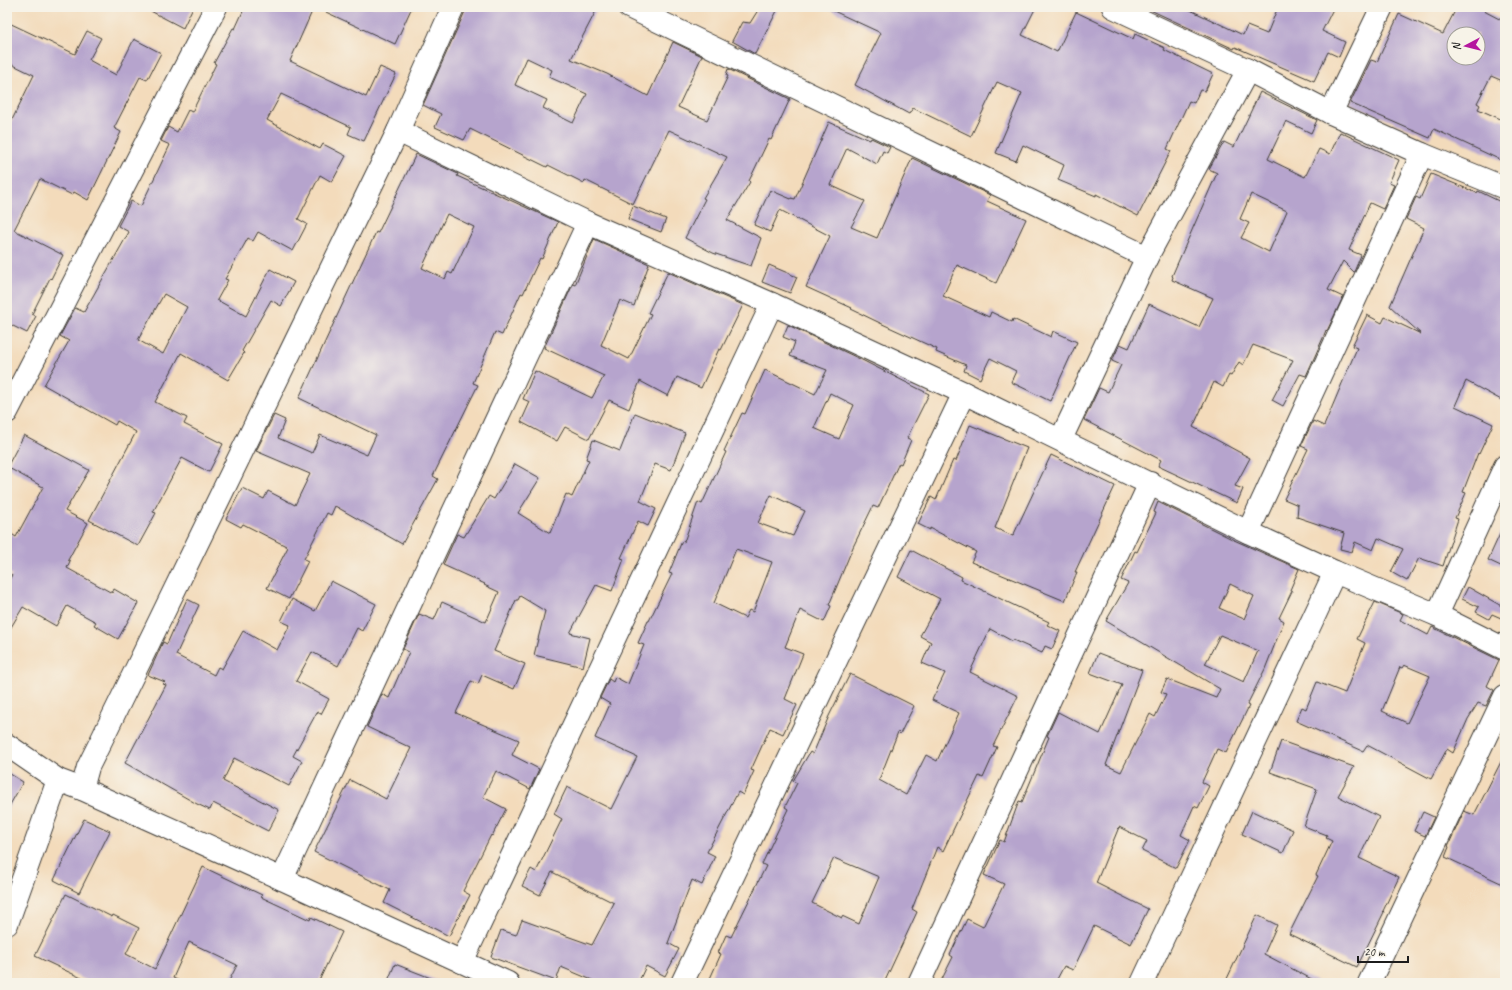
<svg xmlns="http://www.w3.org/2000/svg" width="1512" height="990" font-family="Caveat,sans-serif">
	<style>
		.building { fill: #b6a4cd; fill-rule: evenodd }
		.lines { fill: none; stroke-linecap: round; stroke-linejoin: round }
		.minor-casing { stroke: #3c3934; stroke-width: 24 }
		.minor { stroke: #fff; stroke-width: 22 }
	</style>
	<rect width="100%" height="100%" fill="#f7f3e8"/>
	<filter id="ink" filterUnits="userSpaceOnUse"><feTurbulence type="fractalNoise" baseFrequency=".025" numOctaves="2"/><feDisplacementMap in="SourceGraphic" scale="8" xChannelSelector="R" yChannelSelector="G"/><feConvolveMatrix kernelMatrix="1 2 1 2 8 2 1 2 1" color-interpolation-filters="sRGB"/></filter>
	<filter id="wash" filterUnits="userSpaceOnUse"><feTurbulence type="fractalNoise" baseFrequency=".012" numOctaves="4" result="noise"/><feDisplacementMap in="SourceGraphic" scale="16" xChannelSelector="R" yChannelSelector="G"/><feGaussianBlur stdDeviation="0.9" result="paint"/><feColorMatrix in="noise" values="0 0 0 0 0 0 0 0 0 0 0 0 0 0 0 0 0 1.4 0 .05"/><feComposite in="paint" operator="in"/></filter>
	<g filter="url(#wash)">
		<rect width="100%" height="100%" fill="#f3dbbb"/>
		<g id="blocks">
			<g class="building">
				<path d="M143,7H193L183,28Z"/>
				<path d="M245,7H314L290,61L366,97L380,67L396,74L364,141L348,134L351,127L281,94L279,98L267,120L320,149L323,144L346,156L332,182L320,175L298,219L307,224L293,251L258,232L253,241L248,238L225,279L228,280L217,300L246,316L270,269L294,282L281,306L271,300L242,351L244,353L228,380L181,353L155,402L187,418L184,424L223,444L209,472L182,458L153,512L156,513L138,546L89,520L136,432L117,421L115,425L44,385L69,341L60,336L75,308L84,312L129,232L118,226L131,201L141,206L170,145L161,141L168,127L177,132L188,110L192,112L216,64L214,63L233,28L235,29ZM164,294L187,307L163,354L138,340Z"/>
				<path d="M315,7H412L395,44Z"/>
				<path d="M467,7H598L571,59L607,74L648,96L673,42L702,56L678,107L707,120L728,76L726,75L728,69L790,99L771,140L769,139L749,181L750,182L727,220L761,238L751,266L713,253L685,238L705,199L703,198L727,157L669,130L633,204L585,180L584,183L548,165L547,167L470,129L464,140L435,127L441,114L423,105ZM527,58L552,70L549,77L587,94L573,123L543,108L547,100L515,85Z"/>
				<path d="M760,7H779L755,54L732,41L742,22L750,23Z"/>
				<path d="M825,7H1036L1022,35L1057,52L1076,12L1133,39L1135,34L1165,48L1164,50L1213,74L1205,91L1200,90L1194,103L1189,101L1167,149L1171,151L1138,216L1096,194V196L1058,180L1064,165L1023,145L1016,161L996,153L1022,93L997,82L971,136L913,108L909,114L855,85L881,33Z"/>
				<path d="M1144,7H1184L1243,35L1247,26L1267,34L1278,7H1334L1322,31L1345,42L1339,57L1328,52L1314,81L1235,47L1234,49Z"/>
				<path d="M1457,7H1486L1484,11L1505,22V82L1491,76L1477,103L1480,105L1478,109L1505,121V162L1434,129L1430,138L1350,103L1371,60L1377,62L1399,14L1443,34ZM1454,34H1478V58H1454Z"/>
				<path d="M7,22L75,54L87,31L101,38L89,60L116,75L134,39L161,53L147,80L140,77L114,128L121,132L88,200L74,192L72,195L40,179L14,230L63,255L51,279L50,278L32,314L36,316L27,333L7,323V120L11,122L34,75L7,62Z"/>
				<path d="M1260,92L1317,120L1311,133L1286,121L1268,159L1305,177L1319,149L1330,154L1340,132L1399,160L1389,183L1394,185L1383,209L1370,203L1349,250L1361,255L1354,272L1343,261L1328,290L1343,297L1327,331L1326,330L1323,338L1306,376L1300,374L1283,406L1272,400L1293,360L1253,345L1243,365L1239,362L1231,376L1229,375L1223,387L1214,382L1193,427L1250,458L1235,486L1243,489L1237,503L1158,466L1161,460L1084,420L1099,388L1108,392L1121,365L1112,361L1120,344L1129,348L1149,304L1199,327L1213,298L1172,280L1173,277L1172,276L1217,173L1209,169L1224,142L1234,147ZM1251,194L1287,211L1269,252L1241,238L1249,223L1240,219Z"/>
				<path d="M829,122L870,140L871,138L890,147L887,153L883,151L877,164L847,148L830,185L865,201L851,227L877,238L912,158L990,195L987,201L1026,219L996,283L957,265L943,296L989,317L991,312L1012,322L1013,319L1051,337L1053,331L1077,342L1050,401L1011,382L1016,371L990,358L980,379L964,371L966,365L936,352L937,349L878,322L851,309L852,308L806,287L830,236L780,210L770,232L754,225L770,190L791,199V198L795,199Z"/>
				<path d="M416,154L458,174L457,176L558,222L542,259L540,258L523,294L521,293L502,335L495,332L473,383L478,385L433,476L438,479L402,544L335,506L331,515L327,513L304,559L308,561L289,599L267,588L288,547L243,524L241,527L226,519L242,488L264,499L268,491L295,505L310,474L256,451L274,415L285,420L278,438L312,453L320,435L367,455L376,435L299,398L376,232L378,233ZM447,214L474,227L452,274L448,272L445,279L422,268Z"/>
				<path d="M1431,174L1477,193L1478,191L1505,204V402L1466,381L1455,406L1493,424L1479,454L1478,453L1463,492L1466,493L1455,518L1458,519L1443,566L1419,558L1407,581L1391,572L1403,549L1378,538L1373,550L1355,542L1352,552L1340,549L1344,533L1297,517L1298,505L1284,499L1308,449L1301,446L1313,421L1324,426L1357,348L1352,346L1367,315L1382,323L1385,317L1421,334L1390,306L1424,228L1406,219L1416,197L1420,199Z"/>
				<path d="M633,206L666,219L661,232L628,219Z"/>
				<path d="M594,239L649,264L634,306L620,300L601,345L629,359L651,314L648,313L668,272L743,305L721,350L719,349L701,388L677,377L668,396L640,381L629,409L609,400L589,439L565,427L557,441L521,422L530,402L523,399L535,371L592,398L604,376L544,348L573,284L575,285Z"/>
				<path d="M769,265L797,277L790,293L762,282Z"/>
				<path d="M788,325L860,359L929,394L907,438L911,440L901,464L899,463L878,508L873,506L853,547L829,605L831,606L824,622L800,610L785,647L803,654L785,699L797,705L783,734L770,728L751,770L754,771L743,795L738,792L707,852L715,856L702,885L692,880L668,943L679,949L665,976L646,966L638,983H599L561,967L556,981L491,957L501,930L516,935L522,920L592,945L614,903L552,872L540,895L522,886L531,869L536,872L562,819L554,814L567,787L611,809L637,757L595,738L610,704L600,698L609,679L613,682L615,677L628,684L644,645L638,643L648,621H649L672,574L669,573L682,541L684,542L698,502L702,504L726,452L724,451L742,413L745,414L765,370L815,394L827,370L790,356L795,342L783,337ZM830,393L854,405L839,439L814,428ZM771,495L805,511L793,536L758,523ZM736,549L772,562L753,612L749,610L745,618L714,603Z"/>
				<path d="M635,413L685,433L671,470L655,464L640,501L656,509L648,526L638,521L621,558L624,559L612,591L596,585L570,633L590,638L583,667L534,655L545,611L520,596L518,600H516L494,651L525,664L514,689L482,675L478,684L471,681L456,713L519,740L512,755L539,769L530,789L496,771L483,797L506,809L492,836L491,835L463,891L470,895L449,936L384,903L390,890L314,852L350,780L386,799L411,748L367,727L382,694L389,698L409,652L403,649L419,614L434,620L442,602L486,622L499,592L484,585L485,584L443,565L457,534L464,537L489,496L494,499L515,464L540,478L518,513L550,533L566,494L572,497L589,460L586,459L593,440L620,451Z"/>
				<path d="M970,425L1027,448L995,528L1013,536L1051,455L1115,486L1075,572H1077L1065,601L971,562L976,552L930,528V530L918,524L931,497L936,500L953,460L956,461Z"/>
				<path d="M24,435L89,470L65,511L88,523L68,560L70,561L67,568L112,593L114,589L138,603L118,639L94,625L96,622L67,606L56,626L23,607L7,634V583L12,575L7,572V531L16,537L43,487L7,467Z"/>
				<path d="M1158,502L1234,540L1299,569L1290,590L1292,591L1279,618L1284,621L1265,669L1247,705L1249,706L1226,753L1217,749L1202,782L1209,786L1198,808L1194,806L1181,835L1190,840L1176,868L1142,851L1147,841L1119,827L1096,883L1148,909L1131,944L1094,926L1073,970L1064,966L1055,983H940L953,957L950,955L967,919L983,927L1004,884L984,875L1000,840L1004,842L1019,801L1022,802L1049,737L1047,736L1058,712L1100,734L1122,685L1090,673L1098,653L1142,670L1106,765L1121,772L1150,714L1155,717L1166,694L1161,692L1167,679L1216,698L1220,689L1106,621L1128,583L1121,580L1135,551L1137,552L1156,513L1154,512ZM1230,584L1254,596L1244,619L1219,608ZM1220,635L1258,651L1244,682L1205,664Z"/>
				<path d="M1505,523V568L1488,560Z"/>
				<path d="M911,550L962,577L961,580L1049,622L1047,625L1060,631L1052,649L1045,646L1042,653L1013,640L1012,641L990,629L970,672L1018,696L993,746L997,747L983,778L979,776L943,851L937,847L912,909L917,912L884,983H708L721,954L718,953L726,935L731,937L766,866L762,864L788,809L785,807L797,783L793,781L810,752L813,754L829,716L850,674L914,706L900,734L898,732L879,780L906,795L926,755L937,761L959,713L932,700L945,673L922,663L931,642L920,636L940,599L898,577ZM834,858L879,877L859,924L842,916V918L812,903Z"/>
				<path d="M331,581L376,604L362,631L357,628L338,666L312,652L296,681L329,699L321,714L317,712L293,756L302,761L289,786L234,758L223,781L279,810L268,831L213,803L210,810L197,804L125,763L166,685L163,684L165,682L148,675L163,642L167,644L187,599L199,605L176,655L214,675L218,667L222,669L243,631L277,650L290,625L281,621L292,599L315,611Z"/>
				<path d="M1468,587L1505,608V612L1501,618L1492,614L1489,619L1476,612L1479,607L1462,599Z"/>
				<path d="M1375,602L1403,614L1400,620L1428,635L1432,627L1499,660L1487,686L1494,690L1486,706L1478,703L1468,719L1453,753L1447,749L1431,779L1367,745L1363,751L1296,721L1302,707L1306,709L1317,682L1345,693L1365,643L1357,639ZM1404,665L1430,676L1407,723L1382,711L1400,667L1402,668Z"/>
				<path d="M1281,741L1354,767L1338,796L1379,817L1359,858L1399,877L1383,911L1384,912L1357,967L1289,934L1318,876L1316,875L1332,841L1326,838L1327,835L1304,826L1317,789L1270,772Z"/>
				<path d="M1505,754V885L1445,857L1449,847L1448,846L1464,811L1474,815Z"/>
				<path d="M7,772L23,782L7,810Z"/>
				<path d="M1252,811L1293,830L1283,853L1242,834Z"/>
				<path d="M1423,812L1434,817L1425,836L1414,831Z"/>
				<path d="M84,819L110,831L79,893L54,880Z"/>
				<path d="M203,867L262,895L261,897L310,920L311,917L342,932L318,983H228L237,965L189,942L173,978L184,983H92L35,956L66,894L112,917L113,915L139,928L126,954L155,969Z"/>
				<path d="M1257,915L1277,925L1264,954L1319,983H1225Z"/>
				<path d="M395,964L441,982V983H387Z"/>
			</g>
		</g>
	</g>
	<g filter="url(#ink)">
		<use href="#blocks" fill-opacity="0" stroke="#3c3934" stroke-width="1"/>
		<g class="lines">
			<g class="minor-casing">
				<g id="minor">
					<path d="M629,7L1147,257"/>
					<path d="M1113,7L1248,70L1331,113L1422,154L1505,188"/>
					<path d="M1331,113L1382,7"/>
					<path d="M398,131L588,223L772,304L964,393L1248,532L1335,572L1437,615L1505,649"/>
					<path d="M7,412L216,7"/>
					<path d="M1061,439L1147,257L1248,70"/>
					<path d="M1248,532L1422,154"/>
					<path d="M1437,615L1505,466"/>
					<path d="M7,745L58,780L82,789L282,879L508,983"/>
					<path d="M82,789L88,767L101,741L398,131L453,7"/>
					<path d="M282,879L588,223"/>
					<path d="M7,924L58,780"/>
					<path d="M462,962L772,304"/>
					<path d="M682,983L964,393"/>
					<path d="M919,983L1150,483"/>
					<path d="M1142,983L1335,572"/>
					<path d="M1369,983L1505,696"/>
				</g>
			</g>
			<use href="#minor" class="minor"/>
		</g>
	</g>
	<rect width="1512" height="990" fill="none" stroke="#f7f3e8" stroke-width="24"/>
	<g transform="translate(1466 46) rotate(263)"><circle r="19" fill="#f7f3e8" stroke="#9f9d96"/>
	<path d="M0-3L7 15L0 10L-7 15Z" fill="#b5179e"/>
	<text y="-6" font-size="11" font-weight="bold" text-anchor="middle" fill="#1c1c1c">N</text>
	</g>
	<path d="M1358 956v6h50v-6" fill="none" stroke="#1c1c1c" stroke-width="2"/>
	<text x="1364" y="956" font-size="12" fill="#1c1c1c" stroke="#f7f3e8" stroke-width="3" paint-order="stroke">20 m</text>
</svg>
